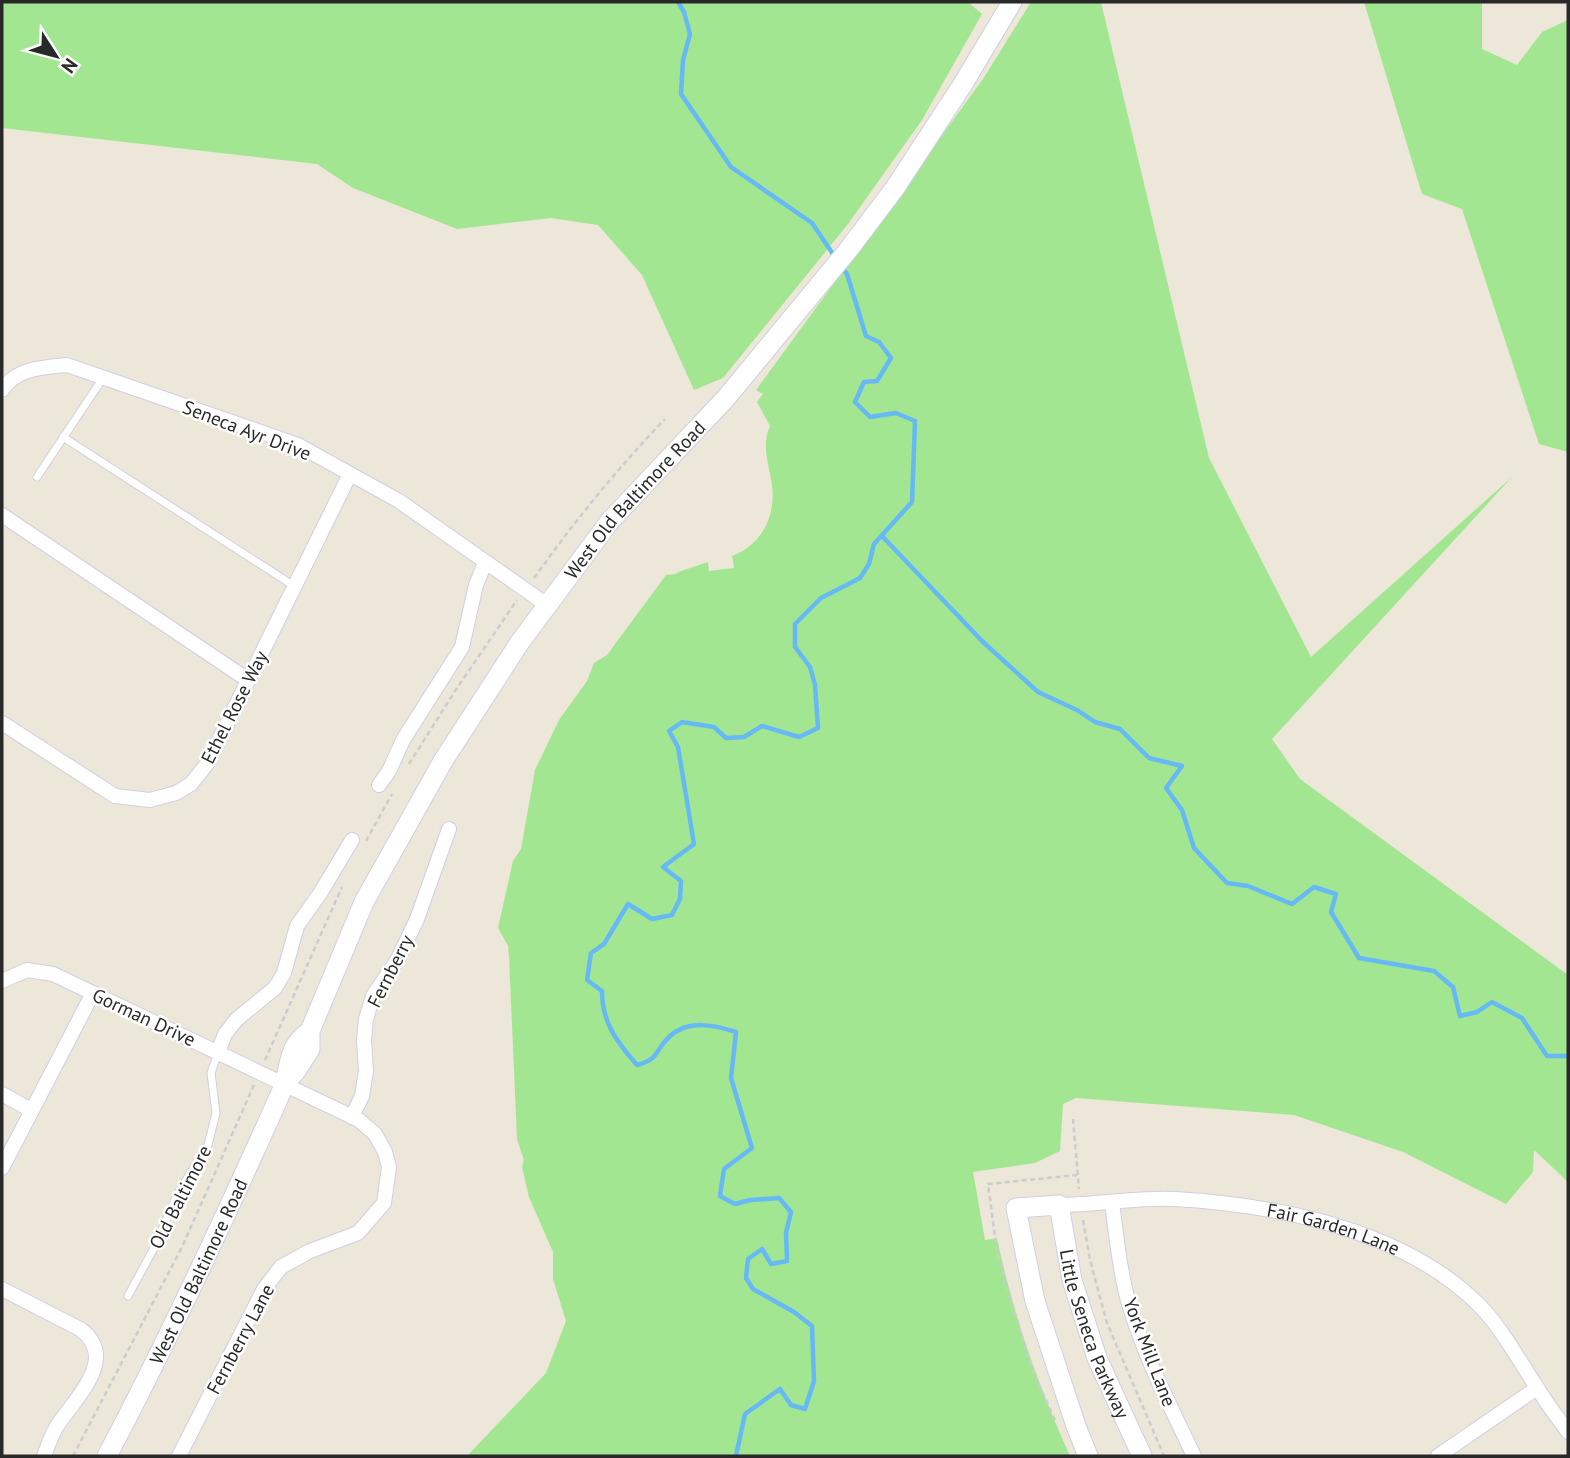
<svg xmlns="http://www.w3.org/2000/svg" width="1570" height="1458" font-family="'PT Sans',sans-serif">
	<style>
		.green { fill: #a2e692 }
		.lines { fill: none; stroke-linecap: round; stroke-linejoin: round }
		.stream { stroke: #66b9f5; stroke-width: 4.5 }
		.lane-casing { stroke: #cfcfe3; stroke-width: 9 }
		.street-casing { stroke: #cfcfe3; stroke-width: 16 }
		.secondary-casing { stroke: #cfcfe3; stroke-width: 21 }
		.path { stroke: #ccc; stroke-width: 2.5; stroke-dasharray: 5 3.5; stroke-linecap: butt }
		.lane { stroke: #fff; stroke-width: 7 }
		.street { stroke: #fff; stroke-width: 14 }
		.secondary { stroke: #fff; stroke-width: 19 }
		.labels { text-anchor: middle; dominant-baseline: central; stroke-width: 5; stroke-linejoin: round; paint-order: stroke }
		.street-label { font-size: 19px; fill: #292929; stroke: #fff }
	</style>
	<rect width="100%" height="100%" fill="#ece7d9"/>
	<g class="green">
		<path d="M2,2H968L982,14L922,120L848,224L723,378L694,390L642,275L598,225L551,218L457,229L353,188L317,164L2,128Z"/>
		<path d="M1031,2H1101L1209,458L1311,657L1512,477L1272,739L1300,779L1568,975V1182L1534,1150L1533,1172L1506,1204L1403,1152L1294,1115L1076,1098L1063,1104L1060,1151L1035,1163L973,1172L985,1240L997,1238C1013,1315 1038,1385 1070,1456H467L546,1373L566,1321L553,1279V1252L529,1197L522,1167L524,1160L517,1139L509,956L508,946L498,928L513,861L521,849L535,770L559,720L587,681L594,663L607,655L666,575L676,574L678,572L708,562L709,571L734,568L732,556C762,545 776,516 772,485C769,464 761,446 770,426L757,402L763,394L756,390L983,79Z"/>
		<path d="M1364,2H1482V49L1517,65L1542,32L1568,20V452L1539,444L1462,209L1422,194Z"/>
	</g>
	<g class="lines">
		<g class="stream">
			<path d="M678,2L684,12L690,34L683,60L681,94L731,167L812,223L835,257"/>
			<path d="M882,536L983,642L1038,692L1077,710L1095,722L1120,729L1149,758L1182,766L1166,788L1182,810L1194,848L1227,883L1248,886L1292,904L1314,887L1336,894L1331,912L1359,958L1434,971L1453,987L1460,1016L1477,1012L1492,1002L1522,1018L1547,1056H1568"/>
			<path d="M736,1456L745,1414L780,1389L791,1405L805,1409L814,1381L812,1326L794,1312L753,1289L746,1278L748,1259L762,1249L771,1264L787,1261L786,1233L791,1212L779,1198L750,1200L735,1204L720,1196L724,1169L752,1148L731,1078L736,1032C714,1025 688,1019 669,1037C654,1051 660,1059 637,1065C617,1042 602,1023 602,991L587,980L591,953L604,944L628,904L652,919L672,915L680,899L681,881L663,867L694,844L678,747L669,731L682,722L714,727L726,738L744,737L762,726L799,737L818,728L815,685L810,667L795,647V624L821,598L860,578L869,564L874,544L912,502L915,421L896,413L870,417L855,402L864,382L877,381L891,358L879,342L866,336L847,274L842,267"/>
		</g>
		<g class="lane-casing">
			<g id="lane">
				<path d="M63,437L294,586"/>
				<path d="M37,477L103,378"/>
				<path d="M128,1296L154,1248L178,1193L208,1145L216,1113L211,1073L218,1053"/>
			</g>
		</g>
		<g class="street-casing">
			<g id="street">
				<path d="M2,390C16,368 44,367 67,365L298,445L399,501L547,605"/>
				<path d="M2,515L248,680"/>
				<path d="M2,723L115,796L150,800L176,793L191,784L207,764L350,474"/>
				<path d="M379,785L389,771L403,740L462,647L476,585L485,563"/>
				<path d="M2,981L27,970L53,974L359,1120L375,1134L385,1152L389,1167L384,1203L358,1233L310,1251L281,1267L264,1289L179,1456"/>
				<path d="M218,1052L225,1034L237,1019L275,988L284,973L297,926L321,892L352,840"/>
				<path d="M2,1094L31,1110"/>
				<path d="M352,1117L362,1096L366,1071L364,1040L366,1019L373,996L398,959L417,919L449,829"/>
				<path d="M2,1168L93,993"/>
				<path d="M1112,1202C1116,1234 1119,1266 1127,1297C1142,1352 1170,1405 1194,1456"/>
				<path id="s1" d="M1059,1205C1098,1205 1136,1197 1175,1199C1278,1205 1405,1230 1480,1306C1504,1331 1519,1361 1538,1389C1547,1404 1558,1418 1568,1432"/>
				<path d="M2,1289L80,1329C120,1358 75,1398 57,1426C51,1435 48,1446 44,1456"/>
				<path d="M1438,1456L1537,1388"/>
			</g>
		</g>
		<g class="secondary-casing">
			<g id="secondary">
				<path id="s2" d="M284,1084L296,1071L310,1049V1031L364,902L443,761L520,642L610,521L726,398L849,249L895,188L963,84L1012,2"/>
				<path id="s3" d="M107,1456C168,1341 222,1224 275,1106C278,1098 283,1090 285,1081C291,1059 289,1046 310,1031"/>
				<path id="s4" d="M1088,1456L1076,1426L1035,1301L1016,1208L1059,1205L1072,1280L1097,1358L1142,1456"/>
			</g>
		</g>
		<g class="path">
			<path d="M534,578C574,522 617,469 665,419"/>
			<path d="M409,764L455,691L517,600"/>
			<path d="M366,841L392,794"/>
			<path d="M265,1060L342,887"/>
			<path d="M1073,1119L1079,1189"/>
			<path d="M1083,1220L1090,1260L1107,1323L1164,1456"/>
			<path d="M1055,1420L1031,1367L997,1252L988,1184L1077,1175"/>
			<path d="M73,1456L182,1247L254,1085"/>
		</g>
		<use href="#lane" class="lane"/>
		<use href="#street" class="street"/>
		<use href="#secondary" class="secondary"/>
	</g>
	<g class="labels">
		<g class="street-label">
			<text transform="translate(247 430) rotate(21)">Seneca Ayr Drive</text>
			<text stroke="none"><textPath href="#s2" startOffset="688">West Old Baltimore Road</textPath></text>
			<text transform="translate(234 707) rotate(-63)">Ethel Rose Way</text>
			<text transform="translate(390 971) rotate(-63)">Fernberry</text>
			<text transform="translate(144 1017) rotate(25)">Gorman Drive</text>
			<text transform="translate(180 1197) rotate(-63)">Old Baltimore</text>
			<text stroke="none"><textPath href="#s1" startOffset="278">Fair Garden Lane</textPath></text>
			<text stroke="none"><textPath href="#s3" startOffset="206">West Old Baltimore Road</textPath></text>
			<text stroke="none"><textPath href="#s4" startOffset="436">Little Seneca Parkway</textPath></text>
			<text transform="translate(240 1339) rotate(-62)">Fernberry Lane</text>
			<text transform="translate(1150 1352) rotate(69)">York Mill Lane</text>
		</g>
	</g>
	<rect width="1570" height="1458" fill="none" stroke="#292929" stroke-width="7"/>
	<g transform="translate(56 56) rotate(126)" stroke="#ffffff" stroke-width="5" paint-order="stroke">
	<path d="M0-5L12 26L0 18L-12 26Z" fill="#292929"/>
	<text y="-10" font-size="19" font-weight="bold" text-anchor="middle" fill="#292929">N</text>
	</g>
</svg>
